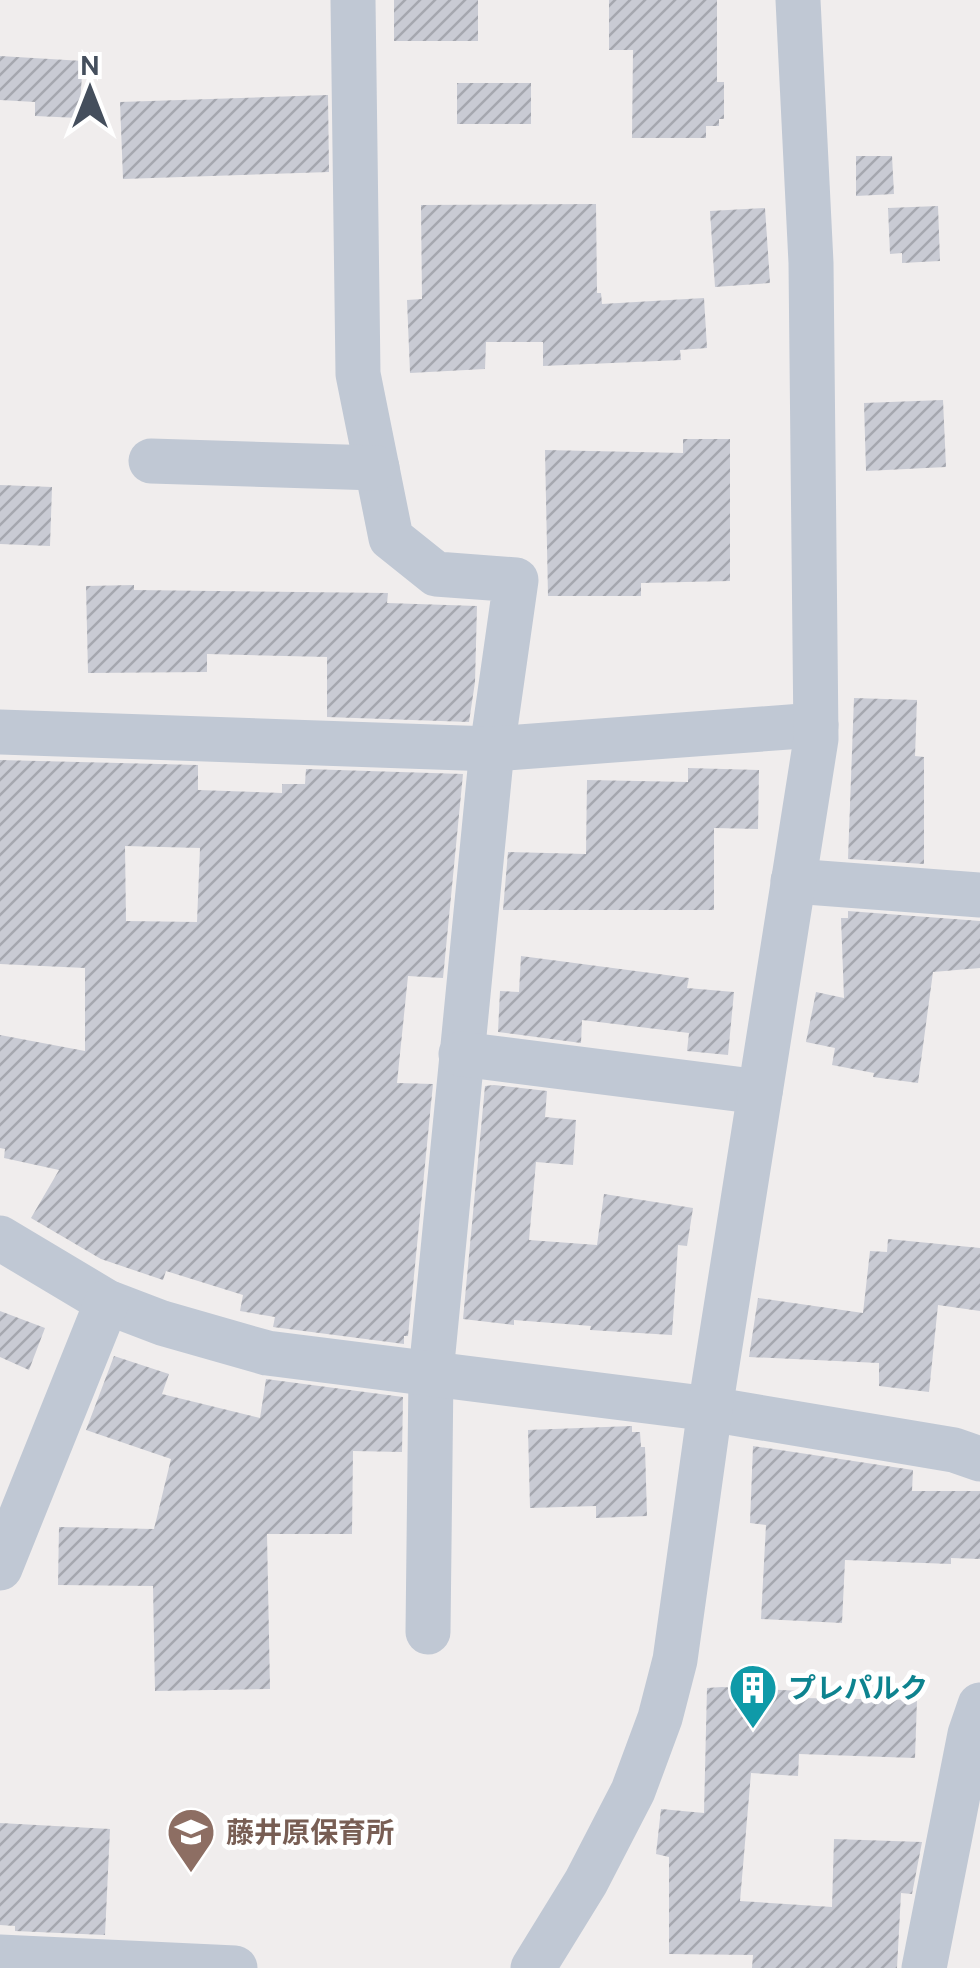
<svg xmlns="http://www.w3.org/2000/svg" width="980" height="1968" font-family="Cabin,'Noto Sans JP',sans-serif">
	<style>
		.building { fill: url(#building-hatch); fill-rule: evenodd }
		.lines { fill: none; stroke-linecap: round; stroke-linejoin: round }
		.minor { stroke: #c0c8d4; stroke-width: 45 }
		.labels { text-anchor: middle; dominant-baseline: central; stroke-width: 10; stroke-linejoin: round; paint-order: stroke }
		.culture-label { font-size: 28px; font-weight: bold; fill: #0d838f; stroke: #fff; text-anchor: start }
		.education-label { font-size: 28px; font-weight: bold; fill: #785e54; stroke: #fff; text-anchor: start }
	</style>
	<defs>
		<pattern id="building-hatch" width="6" height="6" patternUnits="userSpaceOnUse" patternTransform="scale(2.5)"><rect width="6" height="6" fill="#c9cbd4"/><path d="M-1 1l2-2M0 6l6-6M5 7l2-2" fill="none" stroke="#a5a7af"/></pattern>
	</defs>
	<rect width="100%" height="100%" fill="#f0eded"/>
	<g class="building">
		<rect x="394" y="0" width="84" height="41"/>
		<path d="M609,0H717V82H724V119H719V126H706V138H632L633,50H609Z"/>
		<path d="M0,56L83,61L79,118L35,116V102L0,100Z"/>
		<rect x="457" y="83" width="74" height="41"/>
		<path d="M328,95L329,172L123,179L120,102Z"/>
		<path d="M856,156H892L894,194L856,196Z"/>
		<path d="M596,204L597,293H601L602,304L704,298L707,348L680,350L681,360L543,366V342H486L485,369L410,373L407,300L422,299L421,205Z"/>
		<path d="M938,206L940,261L902,263V253L890,254L888,208Z"/>
		<path d="M765,208L770,283L715,287L710,211Z"/>
		<path d="M943,400L946,467L866,471L864,403Z"/>
		<path d="M683,439H730V581L641,583V596H548L545,450L683,453Z"/>
		<path d="M0,485L52,487L50,546L0,544Z"/>
		<path d="M134,585V590L388,593L387,603L477,606L475,682L469,722L327,717V657L207,654V672L88,673L86,586Z"/>
		<path d="M854,698L917,700L915,756L924,757V864L848,859Z"/>
		<path d="M0,760L198,765V790L282,793V784H305L306,769L463,774L443,978L408,976L397,1083L433,1084L408,1336H404V1344L273,1327L275,1317L240,1311L243,1295L166,1271L163,1280L101,1259L31,1218L59,1170L4,1158L5,1149L0,1148V1035L85,1051V968L0,964ZM125,846L200,848L197,922L126,921Z"/>
		<path d="M688,768L759,770L758,829L714,828V910H503L508,852L586,854L587,780L688,782Z"/>
		<path d="M848,911L980,921V968L933,972L918,1083L873,1077L874,1073L832,1065L835,1048L806,1042L816,992L844,998L841,918H848Z"/>
		<path d="M521,956L689,978L687,988L734,992L728,1055L687,1051L689,1033L582,1020L581,1043L498,1032L500,991L519,992Z"/>
		<path d="M494,1085L547,1091L545,1117L576,1120L573,1165L536,1162L529,1240L597,1245L604,1194L693,1208L687,1246L678,1245L672,1335L590,1330L591,1326L514,1320V1325L463,1319L485,1086Z"/>
		<path d="M888,1239L980,1248V1311L938,1305L929,1392L879,1386V1363L749,1357L758,1298L863,1313L870,1251L887,1252Z"/>
		<path d="M0,1311L45,1328L29,1370L0,1357Z"/>
		<path d="M114,1356L169,1374L162,1394L260,1418L266,1379L403,1397L402,1452L353,1451L352,1534H267L270,1689L155,1691L153,1586L58,1585L59,1527L154,1529L171,1459L86,1430Z"/>
		<path d="M632,1426V1432H640L641,1447H645L647,1516L596,1518V1506L530,1508L528,1430Z"/>
		<path d="M753,1446L913,1470L912,1491H980V1559L951,1558V1564L845,1560L842,1623L761,1619L766,1525L750,1523Z"/>
		<path d="M722,1687L801,1691V1698L917,1700L915,1758L799,1754L798,1776L751,1773L740,1901L832,1907L834,1839L922,1842L912,1894L901,1893L897,1968H752L753,1955L669,1954V1857L656,1854L661,1809L704,1813L707,1688Z"/>
		<path d="M0,1823L110,1829L105,1935L15,1931V1926L0,1925Z"/>
	</g>
	<g class="lines">
		<g class="minor">
			<path d="M353,0L358,374L391,538L436,574L516,580L492,749L431,1373L428,1632"/>
			<path d="M151,461L377,468"/>
			<path d="M0,732L492,749L816,725"/>
			<path d="M793,881L980,895"/>
			<path d="M461,1054L760,1092"/>
			<path d="M0,1238L107,1302L162,1323L267,1353L710,1409L954,1450L980,1459"/>
			<path d="M0,1568L107,1302"/>
			<path d="M0,1957L235,1968"/>
			<path d="M533,1968L586,1882L633,1791L660,1718L675,1660L710,1409L816,739L811,263L798,0"/>
			<path d="M924,1968L970,1734L980,1705"/>
		</g>
	</g>
	<defs>
		<g id="building-pin" transform="scale(2.5)"><path d="M0 17L-7.5 6A9.5 9.5 0 1 1 7.5 6Z" fill="#0f9aa8" stroke="#fff"/><path d="M-4-6H4V6H1V3H-1V6H-4ZM-2.5-4.3h1.7v1.8h-1.7ZM.8-4.3h1.7v1.8H.8ZM-2.5-1h1.7V.8h-1.7ZM.8-1h1.7V.8H.8Z" fill="#fff"/></g>
		<g id="school-pin" transform="scale(2.5)"><path d="M0 17L-7.5 6A9.5 9.5 0 1 1 7.5 6Z" fill="#8d6e63" stroke="#fff"/><path d="M0-5L7-2L0 1L-7-2ZM-4 1L0 2.5L4 1V4Q0 6-4 4Z" fill="#fff"/></g>
	</defs>
	<g fill-rule="evenodd">
		<use href="#building-pin" x="753" y="1688"/>
		<use href="#school-pin" x="191" y="1832"/>
	</g>
	<g class="labels">
		<g class="culture-label">
			<text x="788" y="1688">プレパルク</text>
		</g>
		<g class="education-label">
			<text x="226" y="1832">藤井原保育所</text>
		</g>
	</g>
	<g transform="translate(90 90)" stroke="#ffffff" stroke-width="8" paint-order="stroke">
	<path d="M0-8L18 38L0 25L-18 38Z" fill="#444e5c"/>
	<text y="-15" font-size="28" font-weight="bold" text-anchor="middle" fill="#444e5c">N</text>
	</g>
</svg>
